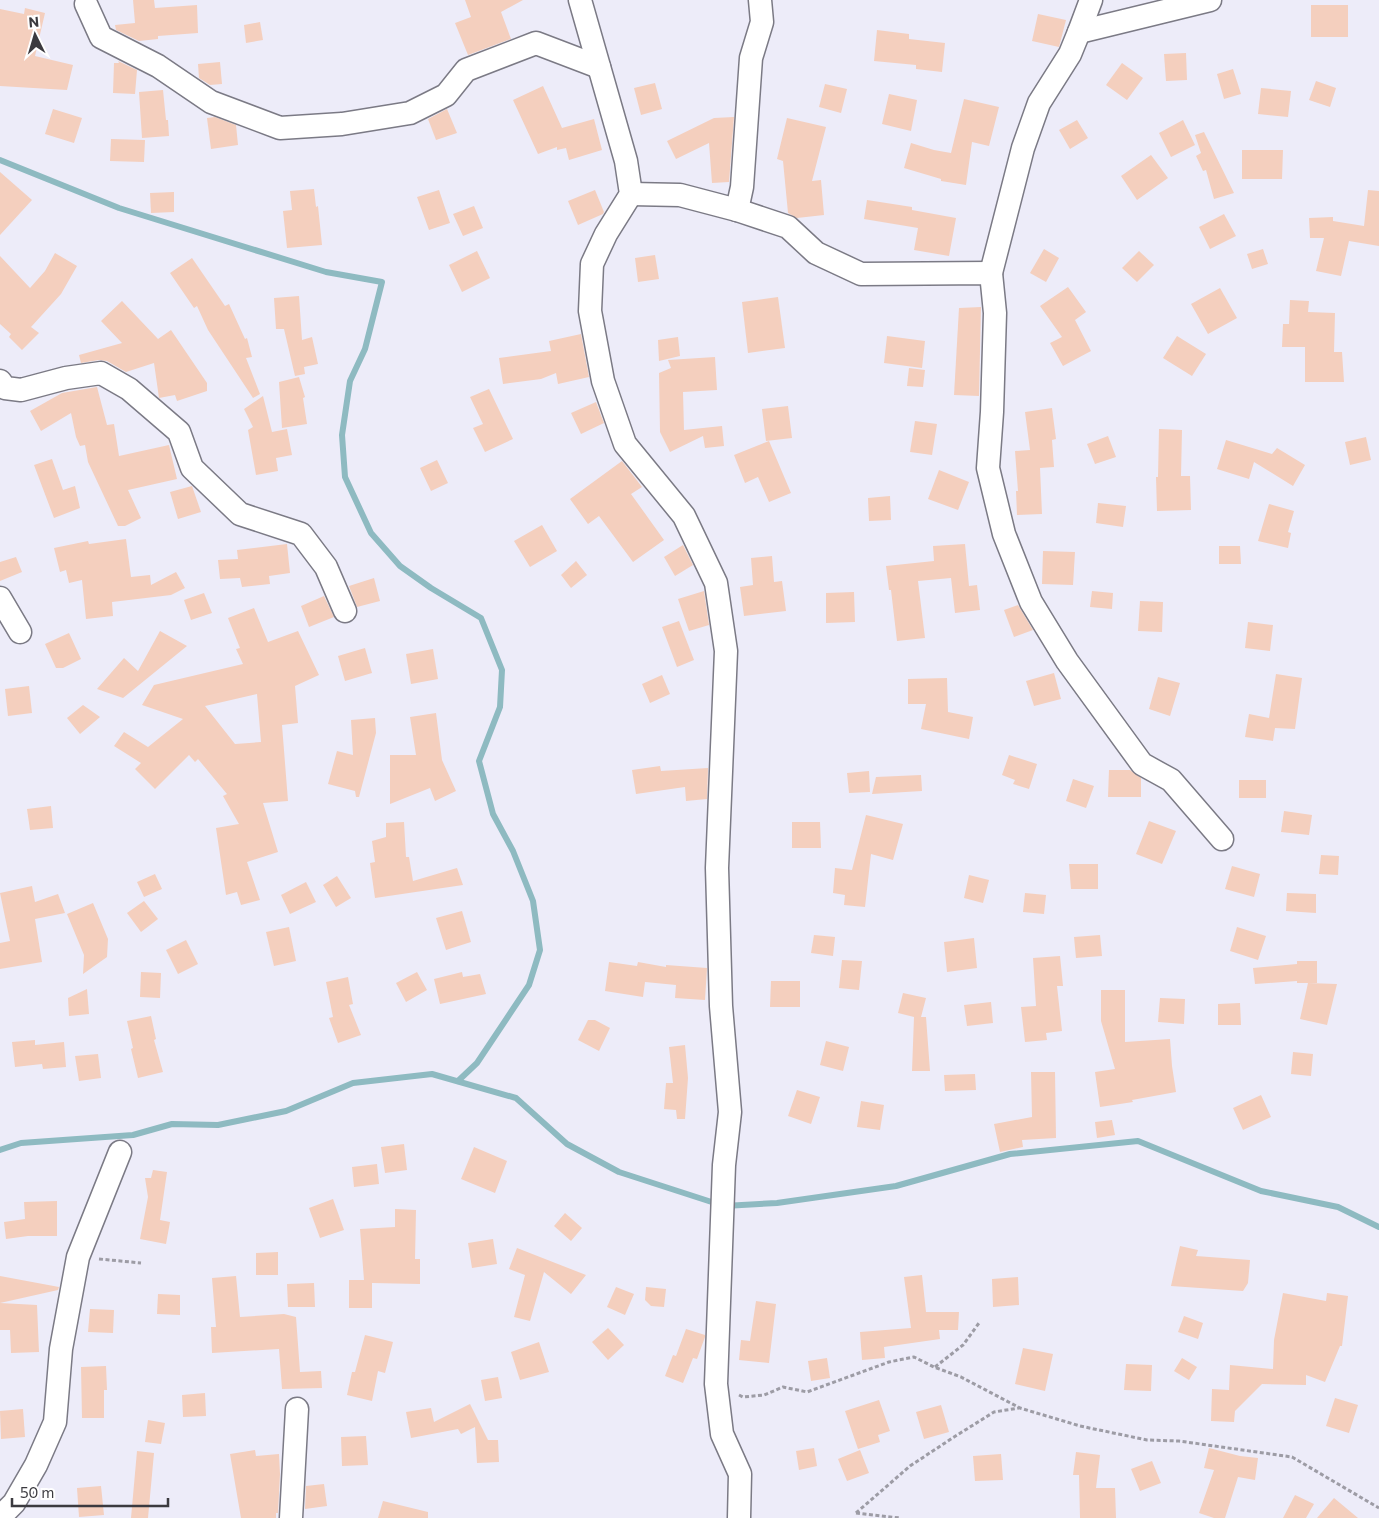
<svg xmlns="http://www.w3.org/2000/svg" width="1379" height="1518" font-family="Commissioner,sans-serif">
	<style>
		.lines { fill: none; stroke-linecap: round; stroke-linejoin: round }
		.stream { stroke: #8ebac1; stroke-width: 6 }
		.building { fill: #f4cfbe; fill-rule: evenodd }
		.minor-casing { stroke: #7b7a85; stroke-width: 25 }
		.path { stroke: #9d9ca5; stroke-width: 3; stroke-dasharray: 4 2.5; stroke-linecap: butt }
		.minor { stroke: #fff; stroke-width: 22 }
	</style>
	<rect width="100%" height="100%" fill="#edecf9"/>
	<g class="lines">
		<g class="stream">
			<path d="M0,160L119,208L326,272L382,282L365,349L350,381L342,435L345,477L371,533L400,566L431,588L481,618L502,670L500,707L479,761L493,814L513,851L533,901L540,950L529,985L477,1063L458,1081"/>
			<path d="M0,1150L21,1143L133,1135L172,1124L218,1125L286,1111L353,1083L432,1074L516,1098L567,1144L619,1172L724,1206L777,1203L896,1186L1010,1154L1138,1141L1261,1191L1338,1207L1379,1227"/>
		</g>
	</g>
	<g class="building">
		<path d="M133,0H154L155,8L197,5L198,33L158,36V39L139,41L116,30L115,25L135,23Z"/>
		<path d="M465,0H523L501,12L511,39L468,55L455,23L471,17Z"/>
		<rect x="1311" y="5" width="37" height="32"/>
		<path d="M25,8L45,13L35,56L73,65L67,90L0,86V9L24,14Z"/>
		<path d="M1038,14L1066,20L1059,47L1032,41Z"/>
		<path d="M260,22L263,40L246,43L244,25Z"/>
		<path d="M877,30L909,34V39L945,43L942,72L916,69V65L874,61Z"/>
		<path d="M1186,53L1187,80L1166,81L1164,54Z"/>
		<path d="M118,61L137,70L135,94L113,93L114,63H119Z"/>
		<path d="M220,62L222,84L210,85L199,78L198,64Z"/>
		<path d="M1122,63L1143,78L1127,100L1106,85Z"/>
		<path d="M1233,69L1241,94L1224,99L1217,74Z"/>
		<path d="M1316,81L1336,88L1330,107L1309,100Z"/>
		<path d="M655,83L662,109L641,115L634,88Z"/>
		<path d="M825,84L847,89L841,113L819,107Z"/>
		<path d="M543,86L562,128L594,119L602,150L569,160L566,148L557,150V147L538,154L513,100Z"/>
		<path d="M1261,88L1291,91L1288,117L1258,114Z"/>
		<path d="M163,90L166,120H168L169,136L142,138L139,92Z"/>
		<path d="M889,94L917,100L911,131L882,124Z"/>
		<path d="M964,99L999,107L989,146L972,142L966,185L941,181V179L904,168L911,143L934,150L951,153Z"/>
		<path d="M53,109L82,118L74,143L45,134Z"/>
		<path d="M447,109L457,133L436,140L428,119Z"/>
		<path d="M215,117L236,125L238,145L211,149L207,118Z"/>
		<path d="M734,117L729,182L712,183L709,143L676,159L667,141L714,118Z"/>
		<path d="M787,118L826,127L812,181L821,180L824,215L797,218L788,213L783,161L777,159Z"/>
		<path d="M1077,120L1088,138L1070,149L1059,130Z"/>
		<path d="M1183,120L1195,145L1171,157L1159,133Z"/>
		<path d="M1204,132L1234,193L1214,199L1206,170L1203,171L1196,156L1201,153L1195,135Z"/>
		<path d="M111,139L145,140L144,162L110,161Z"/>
		<path d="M1242,150H1283L1282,179H1242Z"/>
		<path d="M1151,155L1168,178L1137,200L1121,176Z"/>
		<path d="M0,172L32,200L0,235Z"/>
		<path d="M314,189L316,207L318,206L322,245L287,248L283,211L292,210L290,191Z"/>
		<path d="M439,190L450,223L429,230L417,197Z"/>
		<path d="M595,190L604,212L603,214L578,225L568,201Z"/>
		<path d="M1368,190L1379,191V246L1349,241L1341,276L1316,271L1324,238H1310L1309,218L1333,217V221L1364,226Z"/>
		<path d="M174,192V212L151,213L150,193Z"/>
		<path d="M867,200L912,207V210L956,218L949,256L914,250L918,228L864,219Z"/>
		<path d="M474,206L483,228L463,236L453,214Z"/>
		<path d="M1224,214L1236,236L1210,249L1199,227Z"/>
		<path d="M1044,249L1059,258L1046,282L1030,273Z"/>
		<path d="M1263,249L1268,264L1252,269L1247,254Z"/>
		<path d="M477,251L490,278L462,292L449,265Z"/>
		<path d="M1139,251L1154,265L1137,282L1122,268Z"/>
		<path d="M55,253L77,266L61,294L31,327L39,333L22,350L9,337L11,334L0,324V256L30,288L45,271Z"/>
		<path d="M655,255L659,279L638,282L635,258Z"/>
		<path d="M192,258L225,306L229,304L245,339L247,338L252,357L246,358L260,394L253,398L208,330L197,306L194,308L170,273Z"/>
		<path d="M1068,287L1086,312L1075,320L1091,351L1063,366L1050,343L1062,337L1040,306Z"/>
		<path d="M1220,288L1237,318L1208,334L1191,304Z"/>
		<path d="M299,296L302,340L312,337L318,364L304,367L305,374L295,376L284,329H276L274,298Z"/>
		<path d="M778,297L785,348L748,353L742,302Z"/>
		<path d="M1290,300L1309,301L1308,312L1335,313L1334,352H1342L1344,382H1305V347H1282L1283,324H1289Z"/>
		<path d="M122,301L158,339L171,330L207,383V391L177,401L175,395L159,398L154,363L126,372L107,361L99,360L81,363L79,355L122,343L101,321Z"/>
		<path d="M981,307L979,396L954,395L959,308Z"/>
		<path d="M581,334L589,377L558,384L556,373L541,379L503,384L499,358L551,351L549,341Z"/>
		<path d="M887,336L925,341L922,368L884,363Z"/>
		<path d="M1177,336L1206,354L1192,376L1163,358Z"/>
		<path d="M678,337L680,356L659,361L658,340Z"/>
		<path d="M715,357L717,390L683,392L684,430L722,426L724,446L705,448L703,436L670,452L660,432L659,373L671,368L668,360Z"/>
		<path d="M909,368L925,370L923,387L907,386Z"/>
		<path d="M299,377L305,397L303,398L307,424L282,428L279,382Z"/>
		<path d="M97,387L107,425L114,424L119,456L169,445L177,479L128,490L141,518L125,526H118L88,462L85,445L80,446L76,437L71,413L41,431L30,411L62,393Z"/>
		<path d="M489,389L513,439L485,452L473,428L483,424L470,397Z"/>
		<path d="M263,396L272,432L287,429L292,455L276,458L278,471L256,475L248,430L253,427L244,409Z"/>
		<path d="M596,402L604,423L581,434L571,413Z"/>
		<path d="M788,406L792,438L766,441L762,409Z"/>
		<path d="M1052,408L1056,439L1052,440L1054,467L1040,468L1042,514L1017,515L1016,491H1018L1015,451L1030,450L1025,412Z"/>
		<path d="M915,421L937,424L932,455L910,452Z"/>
		<path d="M1159,429L1182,430L1181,476H1190L1191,510L1157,511L1156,477H1158Z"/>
		<path d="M1108,436L1116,457L1095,464L1087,444Z"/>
		<path d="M1366,437L1371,460L1350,465L1345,442Z"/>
		<path d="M1226,440L1272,454L1277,448L1305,465L1293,486L1254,462L1249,479L1217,469Z"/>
		<path d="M769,441L791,493L769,502L758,477L745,483L734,455Z"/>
		<path d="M52,459L63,490L75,486L80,508L54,518L34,465Z"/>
		<path d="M437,460L448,483L431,491L420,468Z"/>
		<path d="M622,461L642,487L631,494L664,540L633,562L599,516L588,524L570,499Z"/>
		<path d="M939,470L969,482L958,510L928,499Z"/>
		<path d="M192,486L201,512L178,519L170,492Z"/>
		<path d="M890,496L891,520L869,521L868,498Z"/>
		<path d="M1098,503L1126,506L1123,527L1096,523Z"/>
		<path d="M1269,504L1294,511L1288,532L1291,533L1288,548L1258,541Z"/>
		<path d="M542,525L557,551L530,567L514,541Z"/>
		<path d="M126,539L131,577L150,575L151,585L176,572L185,588L171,595L112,602L113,616L86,619L82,580L69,583L66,570L60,572L54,548L88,541L89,544Z"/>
		<path d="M287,544L290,573L269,576L270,584L242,587L240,578L220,579L218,560L238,559L237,550Z"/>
		<path d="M965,544L969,586L977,585L980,610L955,613L951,578L918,581L925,638L897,641L891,590H889L886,566L934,561L933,546Z"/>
		<path d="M683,545L693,565L675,576L664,557Z"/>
		<path d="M1219,546H1240L1241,564H1219Z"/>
		<path d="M1043,551L1075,552L1073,585L1042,584Z"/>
		<path d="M772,556L774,582L782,581L786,611L744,616L740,587L753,585L751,558Z"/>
		<path d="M16,557L22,572L0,581V562Z"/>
		<path d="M576,561L587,575L571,588L561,575Z"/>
		<path d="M374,578L380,601L357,607L349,586Z"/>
		<path d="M704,591L709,625L689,631L678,599Z"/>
		<path d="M1092,591L1113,593L1112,609L1090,607Z"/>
		<path d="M854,592L855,622L826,623V593Z"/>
		<path d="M204,593L212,613L191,620L184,600Z"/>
		<path d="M324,596L334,617L309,627L301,606Z"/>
		<path d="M1140,601L1163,602L1162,632L1138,631Z"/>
		<path d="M1018,605L1033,630L1014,637L1004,610Z"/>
		<path d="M254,608L268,642L298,631L319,675L295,686L298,723L282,725L288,801L263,803L278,852L247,862L260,900L241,905L237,892L226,895L216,828L239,824L223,796L227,794L198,759L195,762L189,755L155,789L135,769L141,763L114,746L124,732L148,747L183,719L142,705L154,685L243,664L236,649L240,648L228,618ZM257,694L261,742L235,744L205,706Z"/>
		<path d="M679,621L694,660L677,667L662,627Z"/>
		<path d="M1248,622L1273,625L1270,651L1245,648Z"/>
		<path d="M160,631L187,646L123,698L97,689L124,658L138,671Z"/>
		<path d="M69,633L81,659L63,668H56L45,644Z"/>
		<path d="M365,648L372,673L345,681L338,656Z"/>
		<path d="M433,649L438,679L411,684L406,654Z"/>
		<path d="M1054,673L1061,699L1034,706L1026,681Z"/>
		<path d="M1276,674L1302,678L1295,729L1275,728L1273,741L1245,737L1249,714L1269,718Z"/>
		<path d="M662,675L670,694L650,703L642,684Z"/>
		<path d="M1158,677L1180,683L1170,716L1149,709Z"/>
		<path d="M947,678L948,712L973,717L969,739L921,729L926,704H908V679Z"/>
		<path d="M29,686L32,713L8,716L5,689Z"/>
		<path d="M83,705L100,717L80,734L67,718Z"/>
		<path d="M436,713L442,760L456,791L435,801L430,788L390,804V755H416L410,717Z"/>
		<path d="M375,718L376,733L359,797H356L355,791L328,784L337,751L353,755L351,720Z"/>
		<path d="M1009,755L1037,764L1029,789L1013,784L1015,780L1002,775Z"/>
		<path d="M660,766L661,771L708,768L707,799L686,801L685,787L636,794L632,770Z"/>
		<path d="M1109,770H1130L1141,778V797H1108Z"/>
		<path d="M869,771L870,792L849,793L847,773Z"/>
		<path d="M921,775L922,791L872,794L876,777Z"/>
		<path d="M1073,779L1094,786L1086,808L1066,801Z"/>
		<rect x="1239" y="780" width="27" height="18"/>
		<path d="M51,806L53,828L30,830L27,809Z"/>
		<path d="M1284,811L1312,815L1309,835L1281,832Z"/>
		<path d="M866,815L903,824L893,860L871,854L865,907L844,905L845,895L833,893L835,868L852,870Z"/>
		<path d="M1149,821L1176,831L1162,864L1136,854Z"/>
		<path d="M404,822L406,857H409L413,881L457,868L463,885L375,898L370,863L375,862L372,841L386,837V823Z"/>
		<path d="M792,822H820L821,848H792Z"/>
		<path d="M1321,855L1339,856L1338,875L1319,874Z"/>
		<path d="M1069,864H1098V889H1071Z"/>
		<path d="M1232,866L1260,874L1254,897L1225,889Z"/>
		<path d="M155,874L162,889L144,897L137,882Z"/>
		<path d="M969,875L989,880L983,903L964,898Z"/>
		<path d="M337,876L351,898L336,907L323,885Z"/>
		<path d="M306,882L316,902L290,914L281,895Z"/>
		<path d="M32,886L35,902L58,894L65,913L35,919L42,962L0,969V943L10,941L0,893Z"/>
		<path d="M1025,893L1046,895L1044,914L1023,912Z"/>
		<path d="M1287,893L1316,894V913L1286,911Z"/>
		<path d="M144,901L158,919L141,932L127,913Z"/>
		<path d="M93,903L108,939L107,957L83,974L84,955L67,914Z"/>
		<path d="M462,911L471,942L446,950L436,918Z"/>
		<path d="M289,927L296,961L274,966L266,932Z"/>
		<path d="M1237,927L1266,936L1258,960L1230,951Z"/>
		<path d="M814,935L835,937L833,956L811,953Z"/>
		<path d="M1100,935L1102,956L1076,958L1074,937Z"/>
		<path d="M974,938L977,968L947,972L944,942Z"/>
		<path d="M186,940L198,964L178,974L166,950Z"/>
		<path d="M1060,956L1063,986H1057L1062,1031L1046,1033L1047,1040L1025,1042L1021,1007L1036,1006L1033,958Z"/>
		<path d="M842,960L862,961L859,990L839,988Z"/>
		<path d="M1297,961H1317V983H1297V981L1255,984L1253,968L1297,964Z"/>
		<path d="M609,962L637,966L638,962L666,967V965L707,968L705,1000L675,998L676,985L645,982L643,997L605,991Z"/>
		<path d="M141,972L161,973L160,998L140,997Z"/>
		<path d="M417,972L427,990L406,1002L396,983Z"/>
		<path d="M462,972L463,977L480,974L486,994L440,1004L434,979Z"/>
		<path d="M348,977L353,1004L349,1005L361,1035L338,1043L329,1018L333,1017L326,982Z"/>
		<path d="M771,981H800V1007H770Z"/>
		<path d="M1308,983L1337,984L1327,1025L1300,1019Z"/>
		<path d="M87,989L89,1014L69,1016L68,998Z"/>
		<path d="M1101,990H1125V1042L1170,1039L1172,1066L1176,1092L1132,1100L1133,1102L1100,1107L1095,1072L1115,1069L1101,1021Z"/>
		<path d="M903,993L926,998L921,1017H926L930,1071H912L914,1017L898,1013Z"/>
		<path d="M1160,998L1185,999L1184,1024L1158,1022Z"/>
		<path d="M991,1002L993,1023L967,1026L964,1005Z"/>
		<path d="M1240,1003L1241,1025H1218V1004Z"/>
		<path d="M151,1016L156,1039L154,1040L163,1072L138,1078L131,1049L133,1048L127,1021Z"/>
		<path d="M588,1020H595L610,1028L599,1051L578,1040Z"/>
		<path d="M35,1040V1045L64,1042L66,1067L43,1069L42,1064L15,1067L12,1042Z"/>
		<path d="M826,1041L849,1047L843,1071L820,1065Z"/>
		<path d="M685,1045L688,1078L685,1119H677L676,1110L664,1109L666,1083H673L669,1047Z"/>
		<path d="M1293,1052L1313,1054L1311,1076L1291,1074Z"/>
		<path d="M98,1054L101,1078L79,1081L75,1056Z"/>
		<path d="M1031,1072H1055L1056,1138L1022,1140L1023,1147L1000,1152L994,1124L1032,1117Z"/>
		<path d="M975,1074L976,1090L945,1091L944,1075Z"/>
		<path d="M797,1090L820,1097L811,1124L788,1116Z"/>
		<path d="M1261,1095L1271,1117L1243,1130L1233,1108Z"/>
		<path d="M861,1101L884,1105L880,1130L857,1127Z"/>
		<path d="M1112,1120L1115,1135L1097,1138L1095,1122Z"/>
		<path d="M404,1144L407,1170L385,1173L381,1147Z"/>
		<path d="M474,1147L507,1161L495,1193L461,1179Z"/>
		<path d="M377,1164L379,1184L354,1187L352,1167Z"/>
		<path d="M153,1170L167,1172L160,1220L170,1222L166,1244L140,1239L148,1197L145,1178H151Z"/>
		<path d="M333,1199L344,1230L320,1238L309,1208Z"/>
		<path d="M57,1201V1236H28L6,1239L4,1222L25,1219L24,1202Z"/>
		<path d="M395,1209L416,1210L415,1259H420V1284L372,1283V1308H349V1280H364L360,1229L395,1227Z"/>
		<path d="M565,1213L582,1228L571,1241L554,1226Z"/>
		<path d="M493,1239L497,1264L472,1268L468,1243Z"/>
		<path d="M1180,1246L1198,1250L1196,1256L1250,1260L1248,1283L1243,1291L1171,1286Z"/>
		<path d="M517,1248L586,1275L571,1294L544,1272L530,1321L514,1317L525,1275L509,1269Z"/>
		<path d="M278,1252V1275H256V1253Z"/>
		<path d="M922,1275L926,1312H959L958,1330H939L940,1339L884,1347L885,1358L862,1360L860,1332L911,1328L904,1277Z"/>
		<path d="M0,1276L59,1287L58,1290L0,1303Z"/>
		<path d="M236,1276L240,1317L284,1314L296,1317L300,1372L321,1371L322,1388L282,1389L279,1349L212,1353L211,1327H216L212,1278Z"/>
		<path d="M1018,1277L1019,1305L993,1307L992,1279Z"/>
		<path d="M314,1283L315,1307H288L287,1284Z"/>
		<path d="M616,1287L634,1294L625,1315L607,1307Z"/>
		<path d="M646,1287L666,1289L664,1307L651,1306L645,1300Z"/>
		<path d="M1283,1293L1326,1301L1327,1293L1348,1296L1342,1346H1340L1325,1382L1306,1375V1385L1262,1384L1235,1411L1234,1422L1211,1421L1212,1389L1229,1390L1230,1365L1273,1369L1274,1340Z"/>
		<path d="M158,1294L180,1295V1315L157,1314Z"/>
		<path d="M756,1301L776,1304L769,1363L739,1360L741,1340L750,1341Z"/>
		<path d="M0,1303L37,1305L39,1352L11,1353L10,1330H0Z"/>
		<path d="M90,1309L114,1310L113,1333L88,1332Z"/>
		<path d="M1184,1316L1203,1323L1198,1339L1178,1332Z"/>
		<path d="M608,1328L624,1345L608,1360L592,1342Z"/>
		<path d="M686,1329L705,1335V1337L697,1359L693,1358L683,1383L665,1376L673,1355L676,1356Z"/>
		<path d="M365,1335L393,1342L385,1373L378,1371L372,1401L347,1395L352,1372H355Z"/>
		<path d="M539,1342L549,1372L520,1380L511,1352Z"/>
		<path d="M1023,1348L1053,1354L1045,1391L1015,1384Z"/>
		<path d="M827,1358L830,1378L811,1381L808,1361Z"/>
		<path d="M1182,1358L1197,1367L1189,1380L1174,1371Z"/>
		<path d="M1126,1364L1152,1365L1151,1391L1124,1390Z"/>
		<path d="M106,1366L107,1390H104V1418H82L81,1367Z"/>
		<path d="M498,1377L502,1398L485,1401L481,1380Z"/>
		<path d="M205,1393L206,1416L183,1417L182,1395Z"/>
		<path d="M1335,1398L1358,1405L1349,1433L1326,1426Z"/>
		<path d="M879,1400L890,1431L878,1435L880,1442L858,1449L845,1411Z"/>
		<path d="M470,1404L488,1440H498L499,1462L477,1463L475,1427L461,1434L458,1429L411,1438L406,1412L431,1408L434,1422Z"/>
		<path d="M941,1405L949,1432L924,1439L916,1412Z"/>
		<path d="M23,1409L25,1437L1,1439L0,1411Z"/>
		<path d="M148,1420L165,1423L161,1444L145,1442Z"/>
		<path d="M366,1436L368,1465L342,1466L341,1437Z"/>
		<path d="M814,1448L817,1466L799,1470L796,1451Z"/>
		<path d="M1209,1448L1240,1456L1258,1458L1255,1480L1238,1477L1225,1518H1214L1199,1513L1214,1470L1204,1468Z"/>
		<path d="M255,1450L256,1456L279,1454L280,1474L278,1513H276V1518H241L230,1454Z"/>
		<path d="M860,1450L869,1473L847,1481L838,1459Z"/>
		<path d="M137,1451L154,1453L148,1518H131Z"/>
		<path d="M1076,1452L1100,1455L1096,1488H1115L1116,1518H1080L1079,1475H1073Z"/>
		<path d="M1001,1454L1003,1480L975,1481L973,1456Z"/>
		<path d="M1152,1461L1161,1483L1140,1491L1131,1469Z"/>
		<path d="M324,1484L327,1506L305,1509L306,1486Z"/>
		<path d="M101,1486L104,1515L79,1517L77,1488Z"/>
		<path d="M1295,1495L1314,1504L1306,1518H1283Z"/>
		<path d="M1334,1498L1358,1518H1317Z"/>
		<path d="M383,1501L428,1512V1518H378Z"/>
	</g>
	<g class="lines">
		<g class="minor-casing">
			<g id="minor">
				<path d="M580,0L626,161L631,194L606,234L592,264L590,311L603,381L625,444L684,516L716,583L726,651L717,868L721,1006L730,1112L724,1165L716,1384L722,1434L740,1474L739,1518"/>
				<path d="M86,4L101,37L158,66L211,102L280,128L342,124L410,113L446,95L466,70L536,43L599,67"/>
				<path d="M1079,32L1091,0"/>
				<path d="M631,194L680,195L737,210L788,227L816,253L861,274L991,273L995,313L992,412L988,468L1004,534L1031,602L1067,661L1142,764L1171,780L1222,839"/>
				<path d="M737,210L742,187L751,58L762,22L760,0"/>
				<path d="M991,273L1023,148L1039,103L1070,54L1079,32L1210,0"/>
				<path d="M0,381L5,388L21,390L66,378L101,373L129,389L179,432L192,468L240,514L301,534L326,567L345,611"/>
				<path d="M0,598L20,632"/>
				<path d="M0,1517L14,1503L36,1465L55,1422L61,1349L78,1257L120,1152"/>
				<path d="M291,1518L297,1409"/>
			</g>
		</g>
		<g class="path">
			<path d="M99,1259L141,1263"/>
			<path d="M935,1367L963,1345L979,1323"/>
			<path d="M739,1395L743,1397L764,1395L783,1387L807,1392L889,1362L914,1357L934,1367L961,1377L1020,1408L1080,1426L1147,1440L1179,1441L1292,1457L1379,1508"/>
			<path d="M856,1513L910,1466L954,1437L994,1412L1019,1408"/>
			<path d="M856,1513L900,1518"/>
		</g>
		<use href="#minor" class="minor"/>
	</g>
	<g transform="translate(35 35) rotate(355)" stroke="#ffffff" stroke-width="4" paint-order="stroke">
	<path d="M0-4L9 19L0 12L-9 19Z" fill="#3b3a3f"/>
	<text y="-8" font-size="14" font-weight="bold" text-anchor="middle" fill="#3b3a3f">N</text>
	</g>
	<path d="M12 1498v8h156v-8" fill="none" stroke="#3b3a3f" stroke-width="2.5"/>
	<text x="20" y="1498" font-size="15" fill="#3b3a3f" stroke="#ffffff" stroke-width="4" paint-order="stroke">50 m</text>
</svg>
